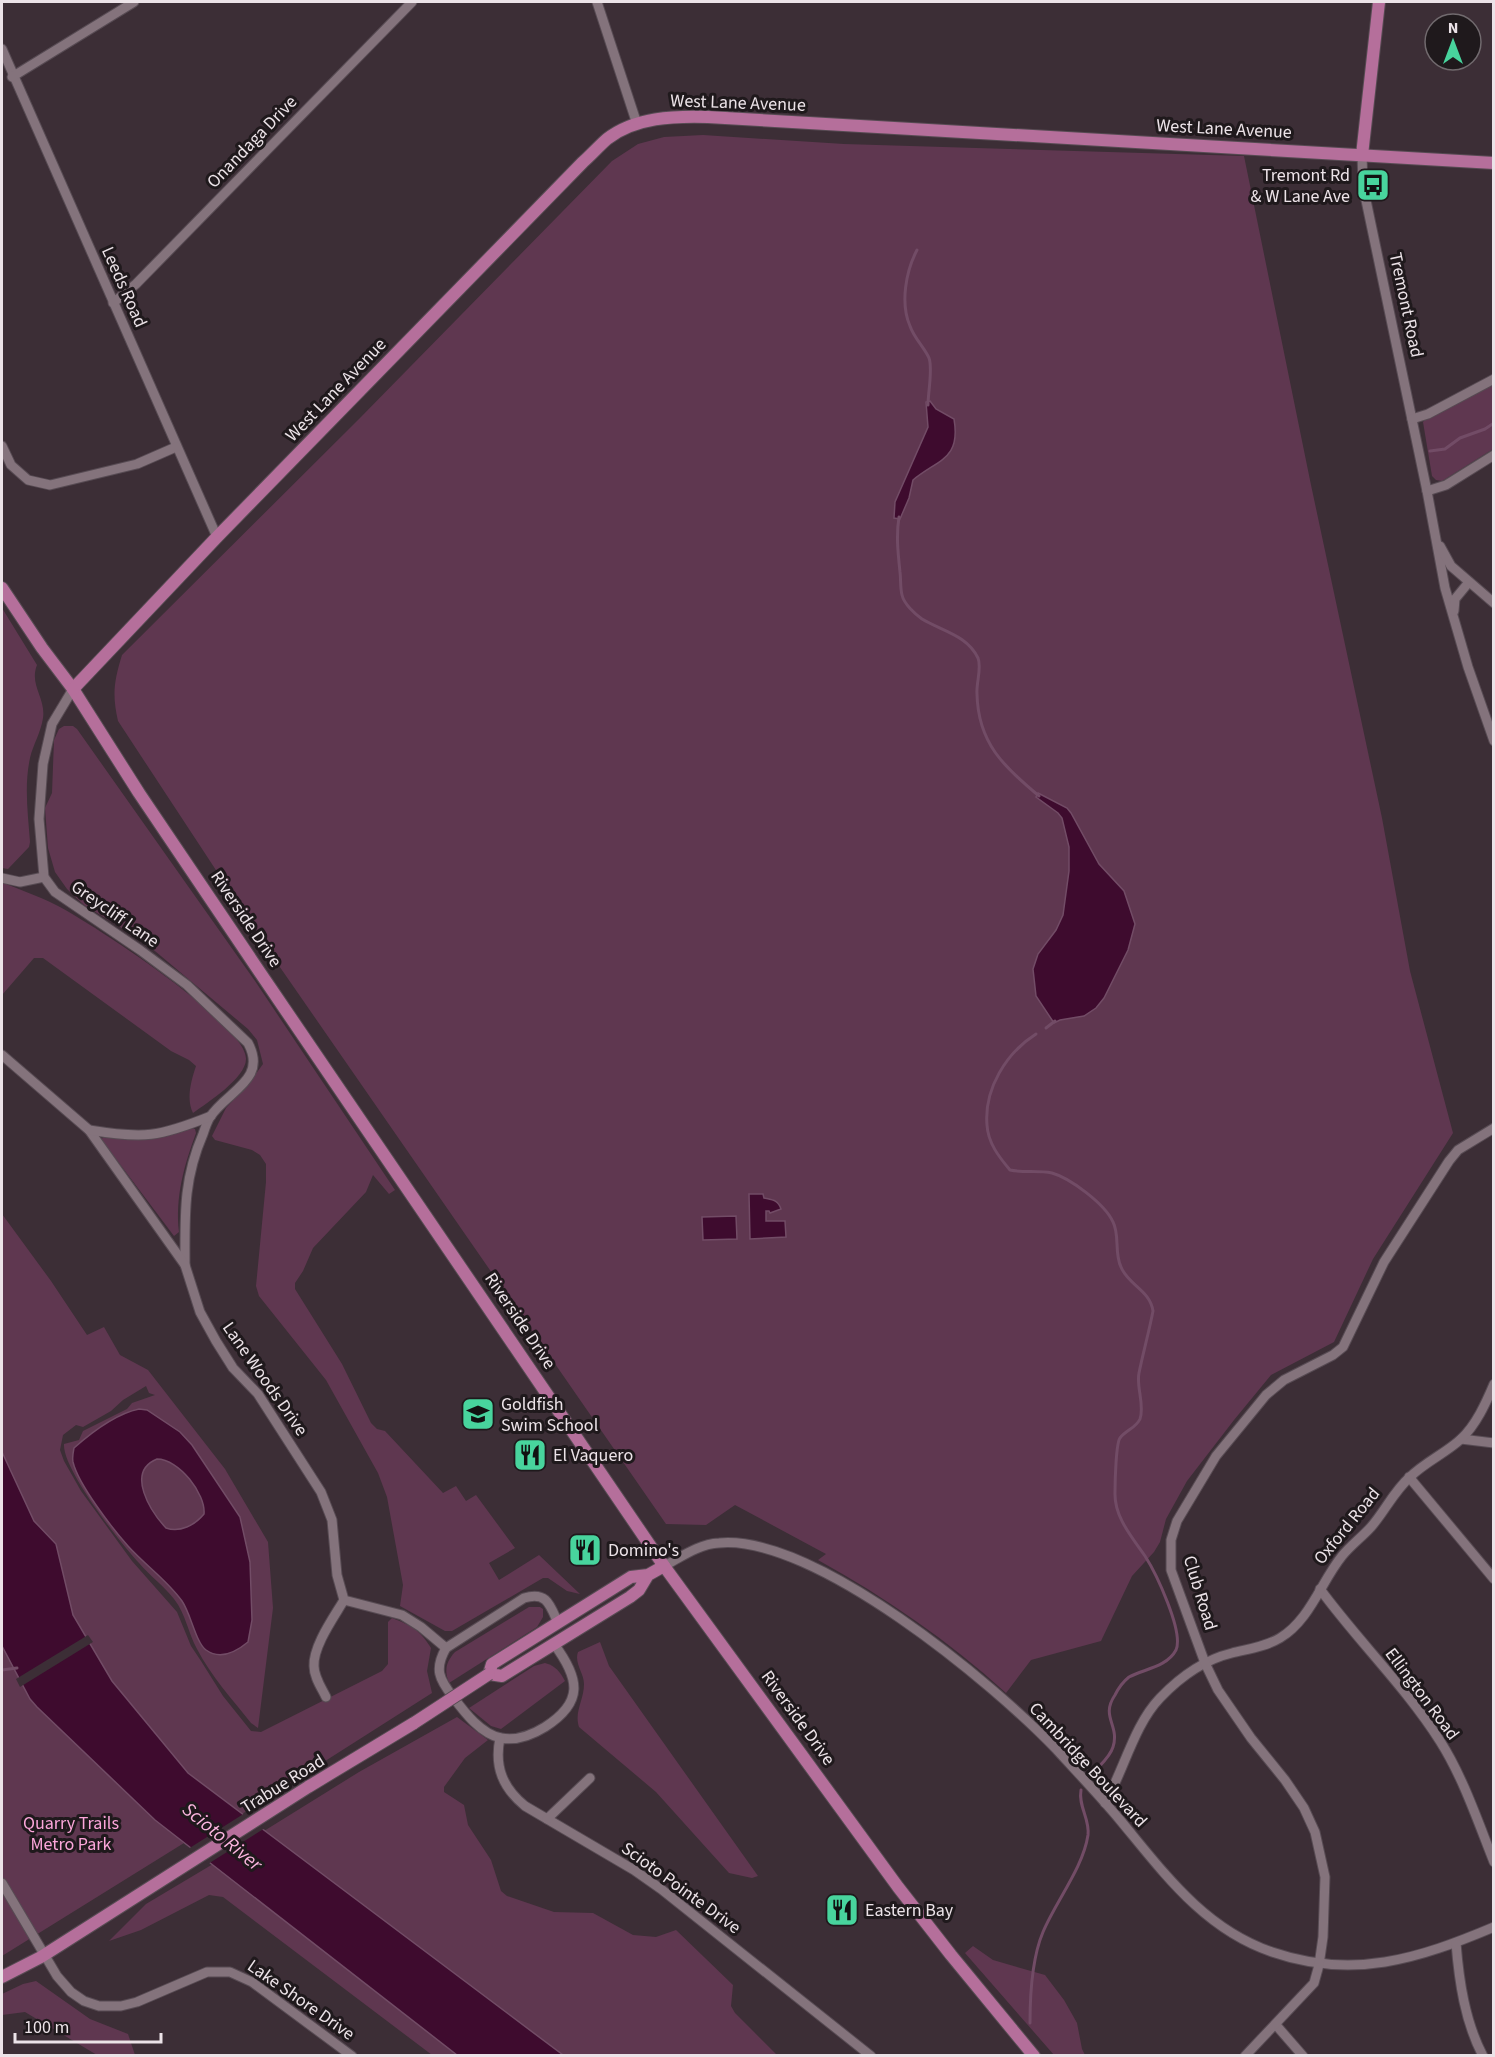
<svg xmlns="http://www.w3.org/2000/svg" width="1495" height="2057" font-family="'Source Sans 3',sans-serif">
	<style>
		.green { fill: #5f3750 }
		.water { fill: #3e0b2e; stroke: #724c66; stroke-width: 1.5; fill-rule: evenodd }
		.pier { fill: #3c2e36 }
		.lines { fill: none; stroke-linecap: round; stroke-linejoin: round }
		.stream { stroke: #724c66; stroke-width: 3 }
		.minor-casing { stroke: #574b53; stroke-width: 11 }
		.major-casing { stroke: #574b53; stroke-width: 14 }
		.minor { stroke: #84737c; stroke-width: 9 }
		.major { stroke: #b56f9b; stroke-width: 12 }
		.major-bridge-casing { stroke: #574b53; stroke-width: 14; stroke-linecap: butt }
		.major-bridge { stroke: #b56f9b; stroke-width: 12 }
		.labels { text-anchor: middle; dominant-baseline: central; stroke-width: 6; stroke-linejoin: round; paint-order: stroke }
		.street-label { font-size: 18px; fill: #ece3e8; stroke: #1f191c }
		.poi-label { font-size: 18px; fill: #ece3e8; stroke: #1f191c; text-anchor: start }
		.park-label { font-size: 18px; fill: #fca6da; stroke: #1f191c }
		.water-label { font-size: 20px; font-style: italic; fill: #fbb5df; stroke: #1f191c }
	</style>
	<rect width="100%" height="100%" fill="#3c2e36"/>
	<g class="green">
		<path d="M703,135L844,144L1244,156L1311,485L1382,818L1410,971L1453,1133L1373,1259L1334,1342L1271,1375L1234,1420L1187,1481L1166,1519L1160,1542L1154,1552L1132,1576L1101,1641L1031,1660L1006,1693C949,1641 885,1597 818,1560L826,1554L735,1505L706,1525L666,1524L275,960L118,721C112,695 114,681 122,655L359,419L612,161L638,144L664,137Z"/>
		<path d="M1493,382V449L1442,481L1436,480L1432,476L1423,422L1426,418Z"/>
		<path d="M2,608L37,665C29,685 46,698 43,718C41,732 33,745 30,758C24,786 28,814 30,842L29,847L8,869L2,868Z"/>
		<path d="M64,726H73L77,729L255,981L395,1190L389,1194L373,1175L366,1192L313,1248L303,1271L295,1283V1289L342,1364L371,1423L377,1429L385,1431L443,1493L456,1486L466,1501L476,1495L515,1548L489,1563L499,1580L539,1555L580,1594L567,1591L548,1578H543L452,1631H445L400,1606L403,1585L387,1497L378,1473L326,1380L259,1296L256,1286L266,1182V1164L260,1155L252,1150L215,1140L212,1136L226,1108L253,1078L263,1064L257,1040L248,1029L143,941L84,905L67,889L55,872L48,848L45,808L52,793L54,740L59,729Z"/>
		<path d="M2,882C20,890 39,896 56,905C90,922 247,1024 246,1059C246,1078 207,1103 193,1113C186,1099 191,1081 196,1066L189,1060L171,1051L43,958H34L2,995Z"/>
		<path d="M192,1128L195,1129L196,1133C184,1166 175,1197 179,1232L174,1236L101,1139L106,1136C136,1144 164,1139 192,1128Z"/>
		<path d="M2,1214L51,1281L87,1335L104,1327L120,1355L148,1370L225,1469L268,1542L273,1608L258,1728L251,1723C232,1699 211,1676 197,1649C188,1633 186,1614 174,1599C164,1586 150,1576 139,1563C121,1544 62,1469 64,1444L79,1440L83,1431L127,1409L132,1403L155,1395L149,1393L146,1386L123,1400L111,1411L83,1427L76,1425L63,1435L60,1450L64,1461L81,1491L132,1561L177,1612L191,1646L201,1661L223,1696L251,1731L261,1732L382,1671L388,1664V1622L392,1618C412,1626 419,1629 431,1648L427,1671L432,1693L242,1814L188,1773L112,1681L73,1615L56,1544L34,1521L2,1452Z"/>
		<path d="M529,1607H540L543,1609V1617L537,1627L449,1683C444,1670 446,1662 455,1652Z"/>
		<path d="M600,1642L609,1666L758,1876L752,1878L729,1873L656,1792L579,1727C574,1712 584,1700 584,1684C584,1673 574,1663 578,1652Z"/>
		<path d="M2,1646L30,1699L37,1707L155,1819L184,1843L2,1956Z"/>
		<path d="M545,1663C556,1666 560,1672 565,1681L501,1729L491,1726L469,1708L534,1666Z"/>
		<path d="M457,1717L488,1740L465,1758L444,1787V1792L464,1805L468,1825L491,1860L501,1891L507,1896L554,1912L593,1913L633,1935L656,1937L676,1930L733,1985L731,2006L735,2013L777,2055H563L264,1831L359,1772Z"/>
		<path d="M213,1864L457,2055H432L223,1897L209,1895L141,1930L109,1941L146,1904Z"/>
		<path d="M973,1946L993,1960L1045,1975L1064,2000L1077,2023L1082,2049L1085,2055H1054L965,1953Z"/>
		<path d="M36,1981L90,2019L128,2034L135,2055H97L25,2012L2,2015V1994L23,1984Z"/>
	</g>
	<g class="water">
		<path d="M930,401L936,409L954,419C961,460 938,459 913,480L909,498L900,519L894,518L895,502L928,427L926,402Z"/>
		<path d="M1038,793L1067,808L1071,813L1099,864L1124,891L1135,924L1128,950L1104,998L1096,1008L1084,1016L1060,1020L1054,1023L1036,996L1033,969L1038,954L1056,930L1063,915L1069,871V847L1062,818L1058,813L1036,797Z"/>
		<path d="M749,1194H763L764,1198C773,1200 778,1200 781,1209L770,1213L769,1211H766V1221H785L786,1237L750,1239Z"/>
		<path d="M736,1216L737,1239L703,1240L702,1217Z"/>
		<path d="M139,1409L147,1410L180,1432L192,1445L240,1517L250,1562L252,1620L248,1642C236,1652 220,1660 206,1650C196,1643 191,1614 182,1601C167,1580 145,1565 128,1546C112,1528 78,1484 73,1462C72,1457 73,1453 74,1448C92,1432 115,1414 139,1409ZM157,1459C179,1459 206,1494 204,1514C195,1525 180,1533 166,1528C151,1512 125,1472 157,1459Z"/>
		<path d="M2,1452L34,1521L56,1544L73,1615L112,1681L188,1773L563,2055H457L155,1820L37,1707L30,1699L2,1646Z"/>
	</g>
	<g class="pier">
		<path d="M88,1635L93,1642L20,1687L16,1679Z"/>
		<path d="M245,1813L265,1828L208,1864L188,1849Z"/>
	</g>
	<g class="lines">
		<g class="stream">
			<path d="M917,250C906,271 900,303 910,326C914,338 924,347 929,358C933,369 928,392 928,405"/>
			<path d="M1430,451L1445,449L1460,438L1485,429L1494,423"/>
			<path d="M899,517C896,536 898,553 900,572C901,579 900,587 902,595C904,604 915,614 922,619C942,631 967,635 978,658C982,668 976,683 977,694C978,743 1004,767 1039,796"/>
			<path d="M1046,1028L1055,1021"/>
			<path d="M1036,1034C1006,1053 984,1089 987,1125C988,1143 999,1157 1010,1170C1024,1173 1038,1170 1052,1173C1070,1178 1105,1204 1113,1222C1120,1235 1114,1253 1121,1267C1128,1285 1150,1290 1153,1311C1149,1332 1143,1353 1139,1373C1136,1387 1145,1405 1140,1419C1136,1428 1126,1430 1120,1438C1116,1443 1115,1482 1115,1492C1114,1517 1132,1537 1145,1556C1156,1573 1184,1632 1176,1650C1167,1667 1144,1669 1129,1677C1124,1681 1118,1689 1115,1695C1100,1717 1120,1725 1113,1747C1110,1757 1101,1764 1094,1772"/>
			<path d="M2,1670L17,1668"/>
			<path d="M1030,2023C1030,1995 1032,1958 1043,1932C1056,1901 1083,1868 1088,1835C1090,1819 1078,1806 1081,1790"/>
		</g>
		<g class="minor-casing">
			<g id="minor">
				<path d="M597,2L637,124"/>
				<path d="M2,49L217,537"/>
				<path d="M12,77L134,2"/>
				<path d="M1362,155L1363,186L1427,491L1445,588L1468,667L1494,741"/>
				<path d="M113,303L136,284L412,2"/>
				<path d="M1412,419L1428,414L1494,379"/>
				<path d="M2,446L11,465L28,480L50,485L137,464L176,447"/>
				<path d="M1427,491L1446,485L1494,455"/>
				<path d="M1440,546L1451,566L1494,603"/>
				<path d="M1454,611L1455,599L1469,582"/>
				<path d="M73,689L52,724L43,764L39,819L44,877L55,892L140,950L187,985L248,1043C268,1080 227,1091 210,1117C207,1122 205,1128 203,1134C183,1180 185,1216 185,1265"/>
				<path d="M2,878L20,882L44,877"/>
				<path d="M2,1055L89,1130L185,1265L200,1312L216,1341L233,1368L258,1394L321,1492L332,1520L337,1575L344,1600L402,1615L421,1627L446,1648"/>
				<path d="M89,1130C144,1139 159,1137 211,1116"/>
				<path d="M1461,1439L1494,1443"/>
				<path d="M1409,1477L1494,1579"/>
				<path d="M664,1566C681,1557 699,1544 719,1543C814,1534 993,1683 1057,1750C1078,1773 1100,1796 1120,1820C1164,1873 1204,1929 1272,1952C1353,1980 1418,1959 1494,1927"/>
				<path d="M1320,1589C1358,1641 1405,1686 1440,1741C1463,1777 1478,1822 1494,1862"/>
				<path d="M554,1644C580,1679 584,1702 545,1727C532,1735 516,1741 501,1738C481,1734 465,1713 453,1697C439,1679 434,1669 446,1648L524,1598C547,1591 550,1605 558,1623"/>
				<path d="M326,1697C321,1687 314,1677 314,1666C313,1646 334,1617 344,1600"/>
				<path d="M500,1738C494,1767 503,1788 525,1806L634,1870L661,1889L871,2056"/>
				<path d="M1105,1803C1124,1770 1134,1725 1160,1698C1180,1677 1203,1660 1232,1653C1248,1649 1265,1647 1280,1638C1310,1620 1321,1582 1342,1556C1351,1545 1362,1537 1371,1527C1385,1511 1394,1491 1410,1477C1425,1462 1446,1453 1461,1439C1476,1425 1486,1403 1494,1384"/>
				<path d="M547,1819L590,1778"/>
				<path d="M2,1883L57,1976L71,1992L84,2001L99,2006H121L137,2002L207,1972H230L252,1982L352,2056"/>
				<path d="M1456,1943C1459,1981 1465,2022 1483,2056"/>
				<path d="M1276,2025L1303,2056"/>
				<path d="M1245,2056L1314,1983L1319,1965L1323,1937L1325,1877L1315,1832L1304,1808L1285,1780L1251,1738L1218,1690L1205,1663L1171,1570V1540L1177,1521L1216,1456L1266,1395L1284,1380L1333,1355L1343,1347L1384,1262L1449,1161L1458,1150L1494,1128"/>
			</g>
		</g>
		<g class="major-casing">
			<g id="major">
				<path d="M1362,155L1379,2"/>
				<path d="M2,588L42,648L73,689L139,793L261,974L664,1566L898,1887L951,1955L1034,2056"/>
				<path d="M73,689L217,537L583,162C591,155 599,146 607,139C635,117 674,116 708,117L1494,163"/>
				<path d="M648,1575L639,1590L630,1597L502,1676L489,1674L492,1664L631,1577L648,1575L664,1566"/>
				<path d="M2,1977L41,1957L308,1787L414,1723"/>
			</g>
		</g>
		<use href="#minor" class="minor"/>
		<use href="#major" class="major"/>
		<g class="major-bridge-casing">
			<path id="major-bridge" d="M414,1723L489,1674"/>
		</g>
		<use href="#major-bridge" class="major-bridge"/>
	</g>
	<defs>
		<g id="bus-square" transform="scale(1.725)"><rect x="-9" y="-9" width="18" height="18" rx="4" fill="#48d49d" stroke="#1f191c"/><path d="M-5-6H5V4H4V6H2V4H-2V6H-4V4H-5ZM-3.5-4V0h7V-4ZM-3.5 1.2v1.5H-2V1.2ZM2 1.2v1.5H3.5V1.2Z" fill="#111"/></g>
		<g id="school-square" transform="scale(1.725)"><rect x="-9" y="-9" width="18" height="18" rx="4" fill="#48d49d" stroke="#1f191c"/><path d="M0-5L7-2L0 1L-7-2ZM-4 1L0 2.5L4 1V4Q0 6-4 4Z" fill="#111"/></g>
		<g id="restaurant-square" transform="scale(1.725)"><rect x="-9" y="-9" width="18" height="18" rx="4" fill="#48d49d" stroke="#1f191c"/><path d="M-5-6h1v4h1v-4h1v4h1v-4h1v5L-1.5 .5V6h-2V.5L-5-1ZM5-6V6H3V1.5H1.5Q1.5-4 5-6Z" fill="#111"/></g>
	</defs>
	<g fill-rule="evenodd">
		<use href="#bus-square" x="1373" y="185"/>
		<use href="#school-square" x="478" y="1414"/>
		<use href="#restaurant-square" x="530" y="1455"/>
		<use href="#restaurant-square" x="585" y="1550"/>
		<use href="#restaurant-square" x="842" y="1910"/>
	</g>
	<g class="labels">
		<g class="street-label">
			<text transform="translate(738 103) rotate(2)">West Lane Avenue</text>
			<text transform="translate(1224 129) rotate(3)">West Lane Avenue</text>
			<text transform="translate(252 142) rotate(-46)">Onandaga Drive</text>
			<text transform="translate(124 287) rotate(66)">Leeds Road</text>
			<text transform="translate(1406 305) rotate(78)">Tremont Road</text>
			<text transform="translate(336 390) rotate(-46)">West Lane Avenue</text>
			<text transform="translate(115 914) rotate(35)">Greycliff Lane</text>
			<text transform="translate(246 919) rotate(56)">Riverside Drive</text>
			<text transform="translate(520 1321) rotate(56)">Riverside Drive</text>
			<text transform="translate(265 1379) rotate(55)">Lane Woods Drive</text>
			<text transform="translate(1347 1526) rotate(-51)">Oxford Road</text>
			<text transform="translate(1200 1593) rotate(73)">Club Road</text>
			<text transform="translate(1422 1694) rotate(53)">Ellington Road</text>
			<text transform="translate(798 1718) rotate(54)">Riverside Drive</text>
			<text transform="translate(1088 1765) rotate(47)">Cambridge Boulevard</text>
			<text transform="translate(283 1784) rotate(-32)">Trabue Road</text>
			<text transform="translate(681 1888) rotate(36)">Scioto Pointe Drive</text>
			<text transform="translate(301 2000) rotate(35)">Lake Shore Drive</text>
		</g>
		<g class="poi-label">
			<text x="1350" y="175" text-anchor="end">Tremont Rd<tspan x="1350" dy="21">&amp; W Lane Ave</tspan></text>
			<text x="501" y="1404">Goldfish<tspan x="501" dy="21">Swim School</tspan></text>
			<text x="553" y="1455">El Vaquero</text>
			<text x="608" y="1550">Domino's</text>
			<text x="865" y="1910">Eastern Bay</text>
		</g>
		<g class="park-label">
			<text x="71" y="1823">Quarry Trails<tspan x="71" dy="21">Metro Park</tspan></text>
		</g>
		<g class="water-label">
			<text transform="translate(222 1837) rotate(39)">Scioto River</text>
		</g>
	</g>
	<rect width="1495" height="2057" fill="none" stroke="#ece3e8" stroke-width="6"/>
	<g transform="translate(1453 42)"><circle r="28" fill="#1f191c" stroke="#716a6e" stroke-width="1.5"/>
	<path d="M0-4.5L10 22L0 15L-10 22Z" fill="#48d49d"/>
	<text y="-9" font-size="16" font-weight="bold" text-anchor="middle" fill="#ece3e8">N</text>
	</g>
	<path d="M15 2033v9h146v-9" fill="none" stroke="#ece3e8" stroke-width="3"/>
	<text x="24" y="2033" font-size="18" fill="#ece3e8" stroke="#1f191c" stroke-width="4.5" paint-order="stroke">100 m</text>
</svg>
